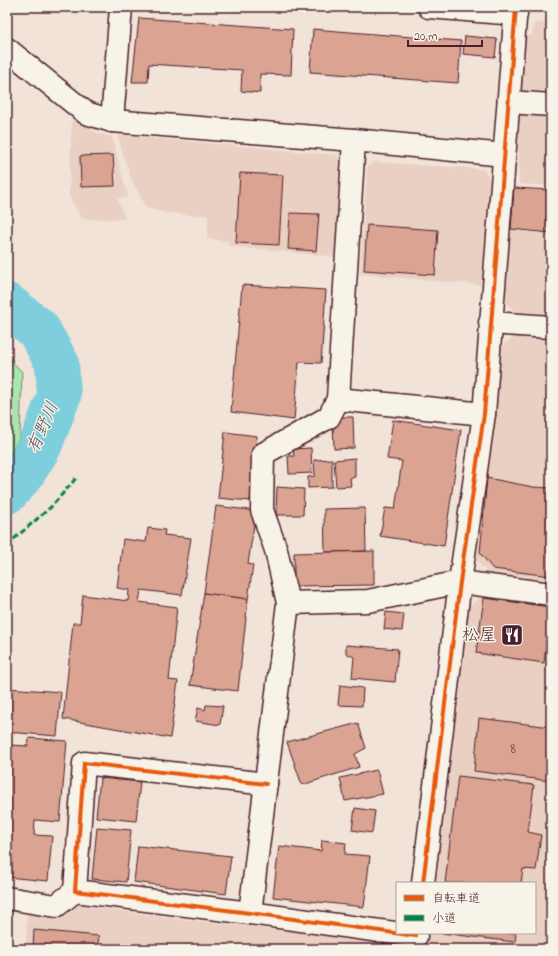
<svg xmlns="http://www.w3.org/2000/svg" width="558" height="956" font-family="'Indie Flower','Klee One',sans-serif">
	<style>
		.built { fill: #ead0c2 }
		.green { fill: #a8e6ad; stroke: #79826c }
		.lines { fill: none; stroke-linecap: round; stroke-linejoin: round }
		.river { stroke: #7fcedd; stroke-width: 44 }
		.building { fill: #dba492; stroke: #4a1f2b }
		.minor-casing { stroke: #4a1f2b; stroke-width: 25 }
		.minor { stroke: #f7f3e8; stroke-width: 22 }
		.quiet { stroke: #00873e; stroke-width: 3; stroke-dasharray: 6 3; stroke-linecap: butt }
		.cycleway-casing { stroke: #f7f3e8; stroke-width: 6 }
		.cycleway { stroke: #e8590c; stroke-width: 4 }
		.labels { text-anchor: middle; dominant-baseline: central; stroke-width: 3; stroke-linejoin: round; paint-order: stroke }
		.number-label { font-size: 15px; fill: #6e4045 }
		.poi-label { font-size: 17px; fill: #4a1f2b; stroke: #f7f3e8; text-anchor: end }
		.water-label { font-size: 18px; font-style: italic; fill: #5a5460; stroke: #f7f3e8 }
	</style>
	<rect width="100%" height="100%" fill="#f1e3d7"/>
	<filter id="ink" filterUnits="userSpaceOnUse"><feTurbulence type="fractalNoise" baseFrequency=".025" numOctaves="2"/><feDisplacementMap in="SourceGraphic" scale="8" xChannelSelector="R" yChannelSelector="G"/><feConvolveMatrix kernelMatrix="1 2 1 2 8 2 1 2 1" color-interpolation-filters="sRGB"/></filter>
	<g filter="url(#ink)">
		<g class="built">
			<path d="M534,23L551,24V186L519,184L518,109L524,35L532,36Z"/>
			<path d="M72,118L97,133L112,137L128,197L117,198L125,219H82L69,196Z"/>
			<path d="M117,135L337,155L346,166L337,257L228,246V241L207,239L208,216L166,213L146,208L130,176Z"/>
			<path d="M374,162L483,169L492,180L481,285L360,274L367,167Z"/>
			<path d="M514,188L551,189V316L514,312L503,298Z"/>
			<path d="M515,336L551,339V584L489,575L476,559L495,411L499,348Z"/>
			<path d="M484,595L551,603V949H426L428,933H535V883H434L449,771L468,607Z"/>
			<path d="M73,904L163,917L366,940L390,945L394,949H26L27,909Z"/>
		</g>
		<path class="green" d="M7,356L22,372L20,437L7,458Z"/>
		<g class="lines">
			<path class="river" d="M7,305L38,329L57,363L59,396L40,446L22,475L7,492"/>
		</g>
		<g class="building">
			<path d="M549,7H551V20H548Z"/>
			<path d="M139,18L293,29L291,75L260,74V93L241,91L242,70L149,64L148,82H132Z"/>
			<path d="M313,29L461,41L458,83L310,72Z"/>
			<path d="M465,36L497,39L495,57L463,54Z"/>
			<path d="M113,155L115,186L81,187L80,156Z"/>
			<path d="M240,173L283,175L279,245L236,243Z"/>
			<path d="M514,188L551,190V233L511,229Z"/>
			<path d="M290,213L319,214L316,251L288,249Z"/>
			<path d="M367,225L438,230L435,275L364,270Z"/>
			<path d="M242,285L326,290L321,363L299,362L294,420L231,412Z"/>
			<path d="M339,417H353L354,448L334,449L333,424L339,423Z"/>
			<path d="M393,420L461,430L444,546L380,536L385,508L395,509L402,461L387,459Z"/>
			<path d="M225,432L257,436L250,501L218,498Z"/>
			<path d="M311,448L312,473L289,474L288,456H294L293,449Z"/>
			<path d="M355,458V477L350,478L351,486L336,487L334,460Z"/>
			<path d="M332,459V487L308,488V477L315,476L314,460Z"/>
			<path d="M487,478L533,487L551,488V576L493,569L480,553Z"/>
			<path d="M277,487L304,489L303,515H276Z"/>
			<path d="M216,506L256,511L248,564L253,565L248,599L204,593Z"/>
			<path d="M365,508L366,551L325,552L324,509Z"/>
			<path d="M148,528L165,530L164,535L191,538L182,595L141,590L139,602L177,607L169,680L178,681L170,738L63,719L73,623H80L83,595L128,601L129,590L117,588L123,539L146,542Z"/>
			<path d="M374,551V585L294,586V553Z"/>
			<path d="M204,593L248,599L238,691L190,685Z"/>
			<path d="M484,598L550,607L544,663L476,653Z"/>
			<path d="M386,612L404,614L402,631L384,629Z"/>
			<path d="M346,645L398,649L395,682L352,678L354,657L346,653Z"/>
			<path d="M340,685L363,688L362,706L338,705Z"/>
			<path d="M7,688L61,692L57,736L7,732Z"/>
			<path d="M206,705L223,706L220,725L195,721L198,708L205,710Z"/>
			<path d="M479,718L551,727V781L474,771Z"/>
			<path d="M358,723L366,748L355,754L359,767L302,785L287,742Z"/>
			<path d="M29,738L67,741L60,822L35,820L34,835L52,836L48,881L7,877L10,833L7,832V767L9,745L28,746Z"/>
			<path d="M377,770L383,794L345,801L340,778Z"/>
			<path d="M458,776L534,785L528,832L541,835L536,870L523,869L521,883H445Z"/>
			<path d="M100,778L140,782L136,821L96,817Z"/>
			<path d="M355,808L375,811L372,833L352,830Z"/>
			<path d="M97,827L131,830L126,882L92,879Z"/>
			<path d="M322,840L346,843L345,854L370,856L364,907L273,897L279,846L321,851Z"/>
			<path d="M138,846L231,856L226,894L134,882Z"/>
			<path d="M34,930L99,936L97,949H33Z"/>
			<path d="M441,933H516L515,942Z"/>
		</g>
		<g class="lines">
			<g class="minor-casing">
				<g id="minor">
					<path d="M429,7L516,14"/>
					<path d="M7,49L86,113L112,121L354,140L504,155"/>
					<path d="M509,102L551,105"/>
					<path d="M112,121L121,7"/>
					<path d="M354,140L338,399L484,414"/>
					<path d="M490,323L551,327"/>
					<path d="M288,603L368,601L460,582L551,594"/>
					<path d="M266,784L84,763L75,891L250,913L416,936"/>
					<path d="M423,883L460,582L484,414L516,7"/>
					<path d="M7,898L56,906L75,891"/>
					<path d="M250,913L288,603L276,550L262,510L263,454L329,417L338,399"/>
				</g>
			</g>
			<use href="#minor" class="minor"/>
			<path class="quiet" d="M7,545L52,506L77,477"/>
			<g class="cycleway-casing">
				<g id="cycleway">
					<path d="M266,784L84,763L75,891L250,913L416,936"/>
					<path d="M423,883L460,582L484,414L516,7"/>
				</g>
			</g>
			<use href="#cycleway" class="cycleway"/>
		</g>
	</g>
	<defs>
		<g id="restaurant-square" transform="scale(1.15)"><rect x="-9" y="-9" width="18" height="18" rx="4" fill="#4a1f2b" stroke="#f7f3e8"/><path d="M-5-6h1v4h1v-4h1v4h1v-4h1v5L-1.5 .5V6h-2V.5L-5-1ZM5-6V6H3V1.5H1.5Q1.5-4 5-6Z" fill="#fff"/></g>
	</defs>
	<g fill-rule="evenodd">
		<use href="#restaurant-square" x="512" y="635"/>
	</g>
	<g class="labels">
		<g class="number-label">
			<text x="513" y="749">8</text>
		</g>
		<g class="poi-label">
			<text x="496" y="635">松屋</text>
		</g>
		<g class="water-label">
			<text transform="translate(44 428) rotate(-66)">有野川</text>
		</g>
	</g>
	<rect width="558" height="956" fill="none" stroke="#f7f3e8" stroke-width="24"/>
	<rect x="12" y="12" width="534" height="932" fill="none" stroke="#4a1f2b" stroke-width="1.5" filter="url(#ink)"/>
	<rect x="396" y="882" width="140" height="52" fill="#f7f3e8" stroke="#b29e9c"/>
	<rect x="404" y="895" width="20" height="6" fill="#e8590c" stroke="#b29e9c"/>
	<text x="432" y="902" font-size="12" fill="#4a1f2b">自転車道</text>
	<rect x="404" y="915" width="20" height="6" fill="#00873e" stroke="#b29e9c"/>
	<text x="432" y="922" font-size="12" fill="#4a1f2b">小道</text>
	<path d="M408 40v6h74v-6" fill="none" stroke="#4a1f2b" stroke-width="2"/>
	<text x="414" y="40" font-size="12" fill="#4a1f2b" stroke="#f7f3e8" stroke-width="3" paint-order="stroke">20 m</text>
</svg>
